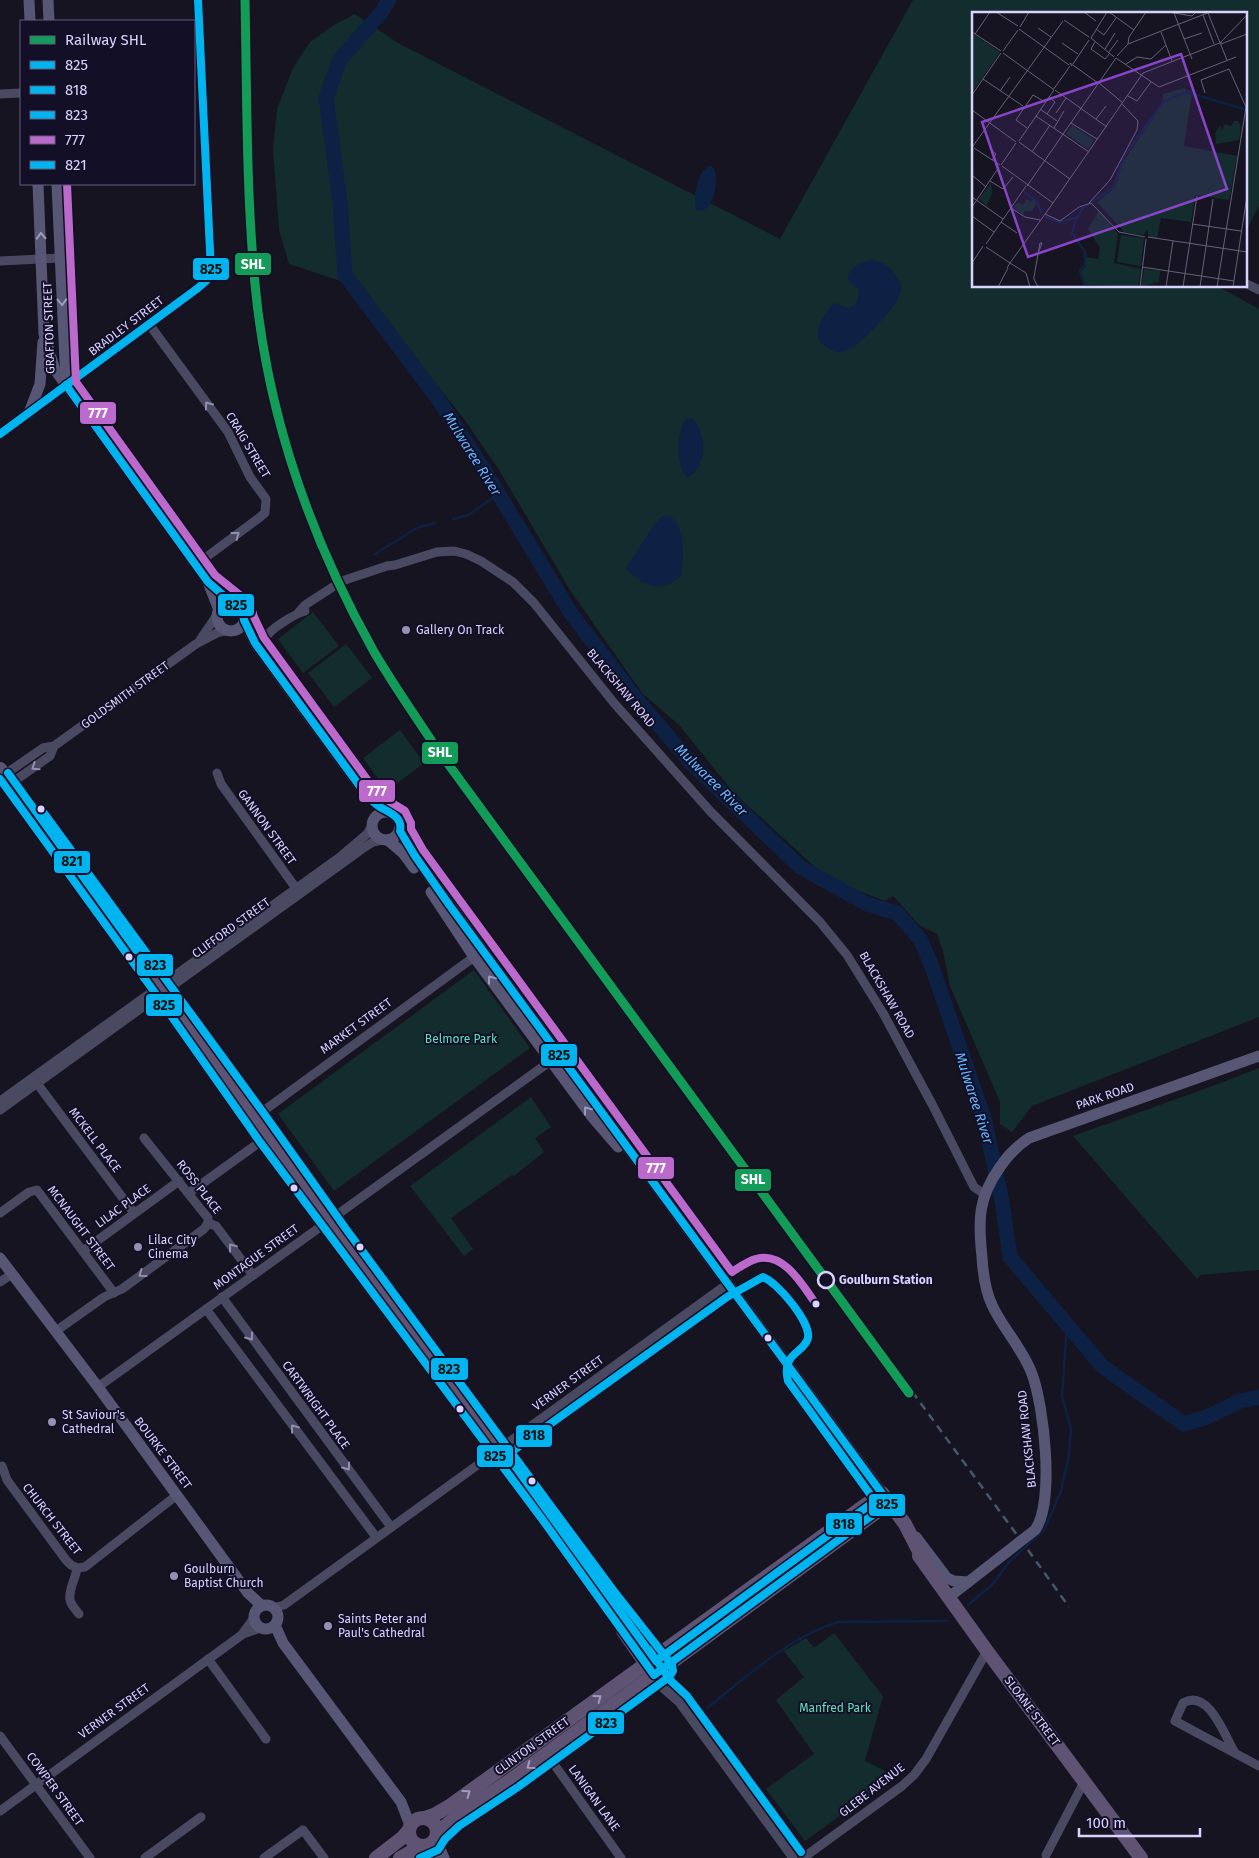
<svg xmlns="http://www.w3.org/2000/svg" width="1259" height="1858" font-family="'Fira Sans',sans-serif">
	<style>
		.green { fill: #132c2d }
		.water { fill: #0d2144 }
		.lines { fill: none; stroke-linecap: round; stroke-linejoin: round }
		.stream { stroke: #0d2144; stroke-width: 2.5 }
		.river { stroke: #0d2144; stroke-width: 15 }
		.street { stroke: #4a4962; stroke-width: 9 }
		.secondary { stroke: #575674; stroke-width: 11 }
		.primary { stroke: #5e5373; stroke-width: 14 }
		.rail { stroke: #43596b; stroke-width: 2.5; stroke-dasharray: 8 6; stroke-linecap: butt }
		.bus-1-casing { stroke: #130f26; stroke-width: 11 }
		.bus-2-casing { stroke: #130f26; stroke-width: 11 }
		.bus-3-casing { stroke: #130f26; stroke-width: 11 }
		.bus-4-casing { stroke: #130f26; stroke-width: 11 }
		.bus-5-casing { stroke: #130f26; stroke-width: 11 }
		.bus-1 { stroke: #00b5ef; stroke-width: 8 }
		.bus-2 { stroke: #00b5ef; stroke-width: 8 }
		.bus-3 { stroke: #00b5ef; stroke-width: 8 }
		.bus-4 { stroke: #bb69cb; stroke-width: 8 }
		.bus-5 { stroke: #00b5ef; stroke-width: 8 }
		.rail-1-casing { stroke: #130f26; stroke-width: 12 }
		.rail-1 { stroke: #139c57; stroke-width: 9 }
		.oneway { stroke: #9e9bc0 }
		.oneway2 { stroke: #928eb0 }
		.oneway3 { stroke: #a29ac0 }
		.poi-dot { fill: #9591b1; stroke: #130f26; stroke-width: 2 }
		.bus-dot { fill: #d9d4ff; stroke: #130f26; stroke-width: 2 }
		.stop-dot { fill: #130f26; stroke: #d9d4ff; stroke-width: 2.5 }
		.labels { text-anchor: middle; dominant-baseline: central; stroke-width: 4; stroke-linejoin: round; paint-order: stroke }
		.street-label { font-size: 12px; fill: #d9d4ff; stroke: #130f26 }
		.poi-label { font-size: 12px; fill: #d9d4ff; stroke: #130f26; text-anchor: start }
		.park-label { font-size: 12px; fill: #5fe0c0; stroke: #130f26 }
		.stop-label { font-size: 12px; font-weight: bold; fill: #d9d4ff; stroke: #130f26; text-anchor: start }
		.water-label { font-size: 14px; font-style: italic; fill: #62b6ff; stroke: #130f26 }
		.inset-river { fill: none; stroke: #0d2144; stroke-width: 2.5 }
		.inset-road { fill: none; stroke: #64617a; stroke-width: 1 }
		.view { fill: #8945c9; fill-opacity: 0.15; stroke: #8945c9; stroke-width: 2.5 }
		.inset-edge { fill: none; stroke: #d9d4ff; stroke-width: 2.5 }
		.line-badge { stroke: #130f26; stroke-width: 2 }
		.badge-label { font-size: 14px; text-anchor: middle; font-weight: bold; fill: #fff }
		.pale-badge-label { font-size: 14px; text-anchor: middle; font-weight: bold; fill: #111 }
	</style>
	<rect width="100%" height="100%" fill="#161421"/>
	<g class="green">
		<path d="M913,0H1259V206L1245,233V14H973V286H1217L1259,309V1017L1032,1106L1012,1132L1000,1124V1102L950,986L943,951L937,934L919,925L893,896L885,901L828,879L734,793L679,725L642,693L570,590L499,470L464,419L371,302L359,287L289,264L279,230L273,149L277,109L293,68L310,42L334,25L355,14L398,43L780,239Z"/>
		<path d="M313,612L339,646L303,673L278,639Z"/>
		<path d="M346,644L372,678L334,707L308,673Z"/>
		<path d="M400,730L424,763L387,791L363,758Z"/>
		<path d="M474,970L530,1048L334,1191L278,1114Z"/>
		<path d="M1259,1068V1270L1200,1275L1197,1279L1073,1136L1210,1087Z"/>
		<path d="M531,1097L551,1127L535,1138L544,1152L514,1176L512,1175L451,1218L473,1249L464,1256L410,1186Z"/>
		<path d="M834,1633L883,1696L865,1761L895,1776L805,1841L766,1789L814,1754L776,1700L804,1677L784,1651L806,1638L814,1648Z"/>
	</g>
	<g class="water">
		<path d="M710,166L714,168C719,179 714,216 696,210C693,197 696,172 710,166Z"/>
		<path d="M872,260C889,262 895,273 902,287C900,292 899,297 897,301C893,310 862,341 854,347C850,349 844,352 839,352C834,352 829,349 825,346C808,336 825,313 834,303L848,308L856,304L860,291L849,281L848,276C852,266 861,262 872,260Z"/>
		<path d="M687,418L693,419C707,435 708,466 687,478C675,463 676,434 687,418Z"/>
		<path d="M662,516H670C686,530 684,557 681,576C661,594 643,587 626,568L654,525Z"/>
	</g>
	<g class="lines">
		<g class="stream">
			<path d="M453,519L468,515L499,494"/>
			<path d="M375,554L417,528L435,523"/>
			<path d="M968,1605L992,1585L1009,1562L1044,1530L1061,1491L1069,1455L1071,1428L1062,1396L1067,1326"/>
			<path d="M707,1708C747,1677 791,1635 839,1622L947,1621"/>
		</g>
		<path class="river" d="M389,0L380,14L340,59L326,98L340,202L345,275L438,399L483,468L570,612L633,695L692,764L800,867L867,904L897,913L920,939L931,964L984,1118L1002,1201L1010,1257L1103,1367L1184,1424L1207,1417L1240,1401L1259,1397"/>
		<g class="street">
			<path d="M0,94L21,93"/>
			<path d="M0,261L60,258"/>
			<path d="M1245,283L1259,290"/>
			<path d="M149,324L228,432L250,477L266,499L265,513L259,518L197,564"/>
			<path d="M0,434L198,288L206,281L211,272L198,0"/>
			<path d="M299,612L305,605L342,581L387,566L395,565L437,552L454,551L466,554L481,561L513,582L534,603L614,703L710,811L820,922L847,955L883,1013L933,1106L974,1187L984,1194"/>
			<path d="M200,640L217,615"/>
			<path d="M265,656C264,650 263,645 265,639C269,629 295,614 305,611"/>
			<path d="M217,773L221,784L298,891"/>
			<path d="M4,775L43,748L54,746L196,644L217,633L229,630"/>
			<path d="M10,784L50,756L54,746"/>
			<path d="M36,1082L134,1213"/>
			<path d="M0,1101L340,857L367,834L372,826"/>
			<path d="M0,1110L362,849L373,842L382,840"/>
			<path d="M255,1117L474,957"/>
			<path d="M144,1138L203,1212L208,1218V1223"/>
			<path d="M189,1193L260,1142"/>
			<path d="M0,1213L29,1192L37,1190L114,1293"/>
			<path d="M208,1223L216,1226L252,1274"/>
			<path d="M83,1251L179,1181"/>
			<path d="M0,1282L12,1274"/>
			<path d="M222,1297L391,1527"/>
			<path d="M206,1309L376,1537"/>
			<path d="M56,1331L104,1297L122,1289L204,1229L208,1223"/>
			<path d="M98,1387L552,1060"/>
			<path d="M2,1466L7,1480L66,1560L71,1565L77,1568L85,1567L177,1495"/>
			<path d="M77,1568C76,1578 68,1590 70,1600C71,1605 76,1610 79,1614"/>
			<path d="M273,1608L284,1605L722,1288"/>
			<path d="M243,1633L254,1618"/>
			<path d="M208,1659L266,1739"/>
			<path d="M663,1669L672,1683L679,1700"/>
			<path d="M654,1675L663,1688L679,1702L793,1858"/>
			<path d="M0,1736L90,1858"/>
			<path d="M546,1753L621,1858"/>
			<path d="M1235,1753C1225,1737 1209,1688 1183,1703L1175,1721L1259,1766"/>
			<path d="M0,1811L243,1634L260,1628"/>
			<path d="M1046,1855L1084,1782"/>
			<path d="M145,1858L201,1817"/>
			<path d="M264,1858L303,1830L324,1858"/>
			<path d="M803,1858L902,1786L914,1775L926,1759L987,1651"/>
		</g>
		<g class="secondary">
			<path d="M29,0L30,21"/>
			<path d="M48,0L49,21"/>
			<path d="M38,184L44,334L55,370L197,564L208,582L219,610"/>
			<path d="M57,184L66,384"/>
			<path d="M29,413L40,384L43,342"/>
			<circle cx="231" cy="617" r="14"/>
			<path d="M244,620L255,643L367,796L388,812"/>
			<circle cx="386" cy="826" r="14"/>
			<path d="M400,831L415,856L486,955L882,1493"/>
			<path d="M389,841L403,853L414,868"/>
			<path d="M431,892L474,957L593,1118L618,1147"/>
			<path d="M0,1258L98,1387L248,1593L262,1606"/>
			<path d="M811,1409L874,1498"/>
			<path d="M916,1537L947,1578L954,1581L968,1582"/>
			<path d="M949,1597L1035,1530C1055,1502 1044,1406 1032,1374C1023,1349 1003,1329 992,1305C985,1290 983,1274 982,1257C978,1220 978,1198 1000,1167C1008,1155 1017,1146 1029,1138L1259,1056"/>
			<circle cx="266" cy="1617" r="12"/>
			<path d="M275,1625L283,1643L401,1802L410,1825"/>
			<path d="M435,1838L444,1858"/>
			<path d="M424,1846L438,1858"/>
		</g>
		<g class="primary">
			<path d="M0,769L257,1121L338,1235L605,1596L663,1669"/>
			<path d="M919,1556L987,1651L1141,1858"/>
			<path d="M623,1631L654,1675"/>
			<circle cx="423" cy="1832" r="14"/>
			<path d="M425,1818L434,1815L451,1805L882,1493L905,1524L925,1563"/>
			<path d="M437,1833L461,1813L512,1779L889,1503"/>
			<path d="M376,1858L402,1838L409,1830"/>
			<path d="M400,1858L421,1846"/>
		</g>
		<g class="rail">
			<path d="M458,770L1017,1535"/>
			<path d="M1028,1550L1069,1607"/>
		</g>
		<g class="bus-1-casing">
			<g id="bus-1">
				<path d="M0,434L198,288L206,281L211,272L198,0"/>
				<path d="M0,779L153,990L260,1142L542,1519L654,1675L889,1503L450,906L415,856L400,831C403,817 390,813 380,807C375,804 371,800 367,796L255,643L244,620L242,609L232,603L208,582L66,385"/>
			</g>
		</g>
		<g class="bus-2-casing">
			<path id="bus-2" d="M763,1277C777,1282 811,1322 808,1338C804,1354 781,1352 788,1381L875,1501L656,1661L507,1455L727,1297Z"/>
		</g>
		<g class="bus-3-casing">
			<g id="bus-3">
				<path d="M41,809L265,1115L346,1229L613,1590L672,1665L673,1671L669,1677L518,1787L459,1826L445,1839L438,1850L420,1858"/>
				<path d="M649,1650L671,1681L687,1696L801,1852"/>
			</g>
		</g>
		<g class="bus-4-casing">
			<path id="bus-4" d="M67,184L76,382L215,575L250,603L254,617L264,638L374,789L384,798L405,811L411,823V829L423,850L732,1272C740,1267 748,1261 756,1259C784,1251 803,1286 816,1304"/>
		</g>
		<g class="bus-5-casing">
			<path id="bus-5" d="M8,773L136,950"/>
		</g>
		<use href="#bus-1" class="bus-1"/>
		<use href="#bus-2" class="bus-2"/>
		<use href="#bus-3" class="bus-3"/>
		<use href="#bus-4" class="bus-4"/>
		<use href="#bus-5" class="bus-5"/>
		<g class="rail-1-casing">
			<path id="rail-1" d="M245,0C247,94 246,190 255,284C267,413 310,537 373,650C392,683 414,714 435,746L909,1393"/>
		</g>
		<use href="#rail-1" class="rail-1"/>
	</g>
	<defs><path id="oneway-chevron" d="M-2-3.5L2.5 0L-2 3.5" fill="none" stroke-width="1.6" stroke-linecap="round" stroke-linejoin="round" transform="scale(1.25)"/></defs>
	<g class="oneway">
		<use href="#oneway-chevron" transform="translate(41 236) rotate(-93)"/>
		<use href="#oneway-chevron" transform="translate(62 302) rotate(88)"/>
		<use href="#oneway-chevron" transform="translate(491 979) rotate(-127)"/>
		<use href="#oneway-chevron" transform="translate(587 1110) rotate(-127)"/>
	</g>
	<g class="oneway2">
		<use href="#oneway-chevron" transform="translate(208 405) rotate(-126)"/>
		<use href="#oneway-chevron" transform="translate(236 535) rotate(-37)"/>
		<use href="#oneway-chevron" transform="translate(35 767) rotate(145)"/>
		<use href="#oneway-chevron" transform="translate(232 1247) rotate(-127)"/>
		<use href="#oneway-chevron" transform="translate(142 1274) rotate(144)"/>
		<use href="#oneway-chevron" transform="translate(250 1337) rotate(54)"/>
		<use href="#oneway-chevron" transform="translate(294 1428) rotate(-127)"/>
		<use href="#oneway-chevron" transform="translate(347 1467) rotate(54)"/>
	</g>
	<g class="oneway3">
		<use href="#oneway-chevron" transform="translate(598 1698) rotate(-36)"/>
		<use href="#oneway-chevron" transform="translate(530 1766) rotate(144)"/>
		<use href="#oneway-chevron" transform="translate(467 1793) rotate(-36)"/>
	</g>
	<g class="poi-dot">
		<circle cx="406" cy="630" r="5"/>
		<circle cx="138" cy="1247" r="5"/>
		<circle cx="52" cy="1422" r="5"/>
		<circle cx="174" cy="1576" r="5"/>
		<circle cx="328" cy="1626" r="5"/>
	</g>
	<g class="bus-dot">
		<circle cx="41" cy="809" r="4.5"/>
		<circle cx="129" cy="957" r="4.5"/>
		<circle cx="294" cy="1188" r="4.5"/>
		<circle cx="360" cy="1247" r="4.5"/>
		<circle cx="816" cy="1304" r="4.5"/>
		<circle cx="768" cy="1338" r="4.5"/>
		<circle cx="460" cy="1409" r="4.5"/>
		<circle cx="532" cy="1481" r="4.5"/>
	</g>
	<circle class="stop-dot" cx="826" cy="1280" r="8"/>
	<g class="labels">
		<g class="street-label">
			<text transform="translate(126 326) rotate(-37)">BRADLEY STREET</text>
			<text transform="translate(49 328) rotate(-92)">GRAFTON STREET</text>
			<text transform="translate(248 445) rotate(59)">CRAIG STREET</text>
			<text transform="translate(621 688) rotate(50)">BLACKSHAW ROAD</text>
			<text transform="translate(125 695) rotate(-36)">GOLDSMITH STREET</text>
			<text transform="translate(267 827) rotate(54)">GANNON STREET</text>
			<text transform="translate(231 928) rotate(-36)">CLIFFORD STREET</text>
			<text transform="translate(887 995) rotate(60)">BLACKSHAW ROAD</text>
			<text transform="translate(356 1026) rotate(-36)">MARKET STREET</text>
			<text transform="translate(1105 1096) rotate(-19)">PARK ROAD</text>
			<text transform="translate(95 1140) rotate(53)">MCKELL PLACE</text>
			<text transform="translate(199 1187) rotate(52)">ROSS PLACE</text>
			<text transform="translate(123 1206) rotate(-36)">LILAC PLACE</text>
			<text transform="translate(81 1228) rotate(53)">MCNAUGHT STREET</text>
			<text transform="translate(256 1257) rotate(-36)">MONTAGUE STREET</text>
			<text transform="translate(568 1383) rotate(-36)">VERNER STREET</text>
			<text transform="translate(316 1405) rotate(54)">CARTWRIGHT PLACE</text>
			<text transform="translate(1027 1439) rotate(-96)">BLACKSHAW ROAD</text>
			<text transform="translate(163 1453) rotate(53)">BOURKE STREET</text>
			<text transform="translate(52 1519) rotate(52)">CHURCH STREET</text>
			<text transform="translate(114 1711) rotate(-36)">VERNER STREET</text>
			<text transform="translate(1032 1711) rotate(53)">SLOANE STREET</text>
			<text transform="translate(532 1746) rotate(-36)">CLINTON STREET</text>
			<text transform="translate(55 1789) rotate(54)">COWPER STREET</text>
			<text transform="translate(872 1790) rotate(-38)">GLEBE AVENUE</text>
			<text transform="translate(594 1798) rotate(54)">LANIGAN LANE</text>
		</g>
		<g class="poi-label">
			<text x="416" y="630">Gallery On Track</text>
			<text x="148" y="1240">Lilac City<tspan x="148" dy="14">Cinema</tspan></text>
			<text x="62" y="1415">St Saviour's<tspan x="62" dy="14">Cathedral</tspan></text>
			<text x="184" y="1569">Goulburn<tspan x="184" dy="14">Baptist Church</tspan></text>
			<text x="338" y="1619">Saints Peter and<tspan x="338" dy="14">Paul's Cathedral</tspan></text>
		</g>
		<g class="park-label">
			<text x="461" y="1039">Belmore Park</text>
			<text x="835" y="1708">Manfred Park</text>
		</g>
		<g class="stop-label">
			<text x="839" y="1280">Goulburn Station</text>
		</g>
		<g class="water-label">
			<text transform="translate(472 454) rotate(58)">Mulwaree River</text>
			<text transform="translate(711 780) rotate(45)">Mulwaree River</text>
			<text transform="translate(974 1098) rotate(72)">Mulwaree River</text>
		</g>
	</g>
	<g transform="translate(972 12)">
		<rect width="275" height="275" fill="#161421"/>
		<path d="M0,21L28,40L0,81ZM212,76L220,80L212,134L265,144L257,188L223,183L219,210L189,206L185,226L177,225L175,218L171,223L152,220L125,190L143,176L151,150L190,93L191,82ZM262,109H266L269,115L267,128L244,132L243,121L248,114L250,118L253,112L259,114ZM100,113L122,128L116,137L94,122ZM19,171L20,181L15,194L7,187ZM55,187L59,190L61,187L65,191L60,199H52V203L41,196L46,190L51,193ZM127,198L146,222L142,251L169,257L166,275L113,273L109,259L114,254V245L126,247L128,236L116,217ZM149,223L172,226L169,254L145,250ZM172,257L188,259L187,270L169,275Z" fill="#132c2d"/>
		<path class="inset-river" d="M52,180L65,190L70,202M73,205L88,210L106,205M113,275L108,259L113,253V240L100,221L103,210L111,196L142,175L152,144L192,89L215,80L275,98"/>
		<path class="inset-road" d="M24,0L46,14M112,0L124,9M137,0L162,18M196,0L220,4L224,0M202,1L220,47M236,1L255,48M231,3L242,32M92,8L117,25M48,15L57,0M66,16L79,25M47,17L97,53M124,17L132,23L144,6M0,20L29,39M189,20L200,49M3,22L18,0M119,26L142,45M119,26L135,0M212,27L230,21M123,30L119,37L133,47L138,41M249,30L275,3M90,31L106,42M156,32L157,25L174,0M249,32L275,22M133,37L143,21M31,39L46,18M137,40L146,28M31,41L81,77M145,44L156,32L238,0M144,46L187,75L264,45M101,52L117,28M154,52L165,45L179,47L194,33M100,54L98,51L126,71M11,67L51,94M127,71L151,91M81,78L98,54M83,78L135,115M28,79L38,65M233,81L229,68L257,57L274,95L245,275M0,83L29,41M156,84L165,89L179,70M53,95L61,83L73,90M52,96L44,108L55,116M68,97L85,109M0,98L44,130M84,101L94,86M75,102L83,90L77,85M64,104L117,140M124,107L134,94M99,111L125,127M82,116L92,99M47,129L82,78M47,130L98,167M1,134L91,9M2,136L28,153M18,137L24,142L20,148M60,140L78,113M29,153L44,131M30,154L81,191L38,251L54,261L58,275M0,163L14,175M18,169L31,177L41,165M55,174L144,46M0,185L31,207M81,191L171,61L250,30M117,191L138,168L165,118L166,109L150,92M0,195L27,155M39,196L53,205L68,208M73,202L88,209L107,195L119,191L147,220L173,225M0,204L22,220M29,210L45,221M220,212L269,219M176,225L275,240M14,232L54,174M14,235L38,251L35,256M0,251L11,234M170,255L262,269M26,275L36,256M66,275L62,267V265L68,231H70L67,239M168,275L174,227M194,275L201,229M211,275L225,184M228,275L241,187M261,275L275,184"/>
		<path class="view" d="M209,42L255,177L56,245L10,110Z"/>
		<rect width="275" height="275" class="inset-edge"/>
	</g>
	<g class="line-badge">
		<rect x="234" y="252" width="38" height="24" rx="5" fill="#139c57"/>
		<rect x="192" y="257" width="38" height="24" rx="5" fill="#00b5ef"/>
		<rect x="79" y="401" width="38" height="24" rx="5" fill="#bb69cb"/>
		<rect x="217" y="593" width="38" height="24" rx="5" fill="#00b5ef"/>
		<rect x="421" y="741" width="38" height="24" rx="5" fill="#139c57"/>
		<rect x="358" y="779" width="38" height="24" rx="5" fill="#bb69cb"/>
		<rect x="53" y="850" width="38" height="24" rx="5" fill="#00b5ef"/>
		<rect x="136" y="953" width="38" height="24" rx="5" fill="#00b5ef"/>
		<rect x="145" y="993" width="38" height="24" rx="5" fill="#00b5ef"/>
		<rect x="540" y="1043" width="38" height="24" rx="5" fill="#00b5ef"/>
		<rect x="637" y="1156" width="38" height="24" rx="5" fill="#bb69cb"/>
		<rect x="734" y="1168" width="38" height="24" rx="5" fill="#139c57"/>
		<rect x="430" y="1357" width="39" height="24" rx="5" fill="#00b5ef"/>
		<rect x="515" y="1424" width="38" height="24" rx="5" fill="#00b5ef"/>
		<rect x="476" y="1444" width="38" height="24" rx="5" fill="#00b5ef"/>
		<rect x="868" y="1493" width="38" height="24" rx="5" fill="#00b5ef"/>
		<rect x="825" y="1512" width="38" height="24" rx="5" fill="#00b5ef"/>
		<rect x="587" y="1711" width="38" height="24" rx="5" fill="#00b5ef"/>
	</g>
	<g class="badge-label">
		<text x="253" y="269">SHL</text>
		<text x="98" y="418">777</text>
		<text x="440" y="757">SHL</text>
		<text x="377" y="796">777</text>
		<text x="656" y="1173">777</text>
		<text x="753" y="1184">SHL</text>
	</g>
	<g class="pale-badge-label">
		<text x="211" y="274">825</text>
		<text x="236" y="610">825</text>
		<text x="72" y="866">821</text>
		<text x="155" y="970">823</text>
		<text x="164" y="1010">825</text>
		<text x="559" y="1060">825</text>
		<text x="449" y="1374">823</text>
		<text x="534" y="1440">818</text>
		<text x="495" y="1461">825</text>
		<text x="887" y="1509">825</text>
		<text x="844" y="1529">818</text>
		<text x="606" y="1728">823</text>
	</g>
	<rect x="20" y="20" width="175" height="165" fill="#130f26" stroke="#625e7d"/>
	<rect x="30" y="36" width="25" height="8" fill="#139c57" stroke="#625e7d"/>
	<text x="65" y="45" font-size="15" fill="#d9d4ff">Railway SHL</text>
	<rect x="30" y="61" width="25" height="8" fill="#00b5ef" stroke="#625e7d"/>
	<text x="65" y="70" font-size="15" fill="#d9d4ff">825</text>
	<rect x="30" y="86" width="25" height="8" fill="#00b5ef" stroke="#625e7d"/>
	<text x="65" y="95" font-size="15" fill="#d9d4ff">818</text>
	<rect x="30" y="111" width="25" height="8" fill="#00b5ef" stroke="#625e7d"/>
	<text x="65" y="120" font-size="15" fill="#d9d4ff">823</text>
	<rect x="30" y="136" width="25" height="8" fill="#bb69cb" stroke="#625e7d"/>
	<text x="65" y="145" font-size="15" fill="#d9d4ff">777</text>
	<rect x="30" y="161" width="25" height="8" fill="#00b5ef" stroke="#625e7d"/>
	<text x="65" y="170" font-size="15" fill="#d9d4ff">821</text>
	<path d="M1079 1828v8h121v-8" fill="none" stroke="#d9d4ff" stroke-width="2.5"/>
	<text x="1086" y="1828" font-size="15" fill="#d9d4ff" stroke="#130f26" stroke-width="4" paint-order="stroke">100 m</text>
</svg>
